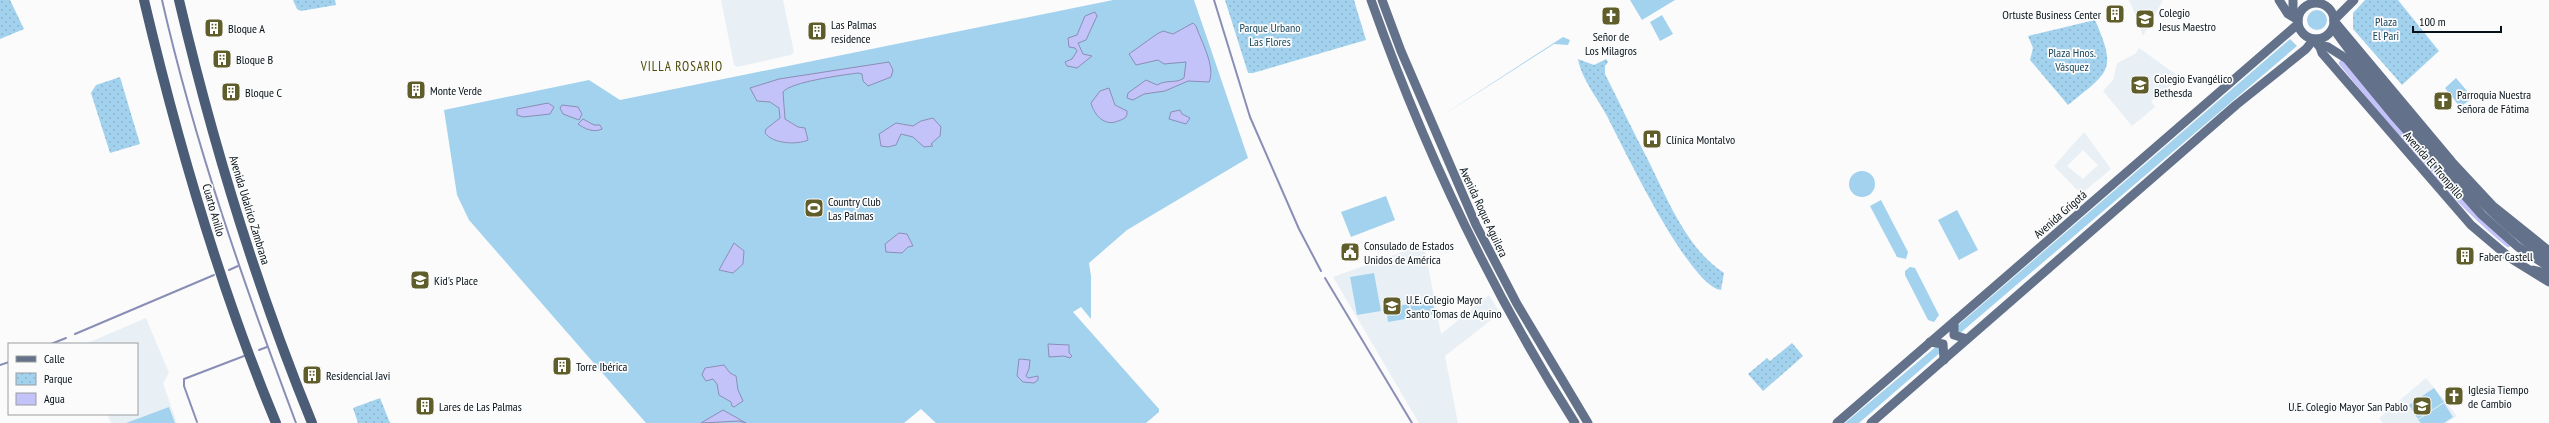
<svg xmlns="http://www.w3.org/2000/svg" width="2549" height="423" font-family="'PT Sans Narrow',sans-serif">
	<style>
		.built { fill: #e8f0f6; fill-rule: evenodd }
		.grass { fill: #a3d2ee }
		.park { fill: url(#park-dots) }
		.water { fill: #c3c3f9; stroke: #8a8eb6 }
		.lines { fill: none; stroke-linecap: round; stroke-linejoin: round }
		.stream { stroke: #8a8eb6; stroke-width: 2 }
		.canal { stroke: #c3c3f9; stroke-width: 6 }
		.major { stroke: #63728a; stroke-width: 9 }
		.highway { stroke: #4b5c77; stroke-width: 10 }
		.labels { text-anchor: middle; dominant-baseline: central; stroke-width: 3.5; stroke-linejoin: round; paint-order: stroke }
		.poi-label { font-size: 12px; fill: #051118; stroke: #fbfbfb; text-anchor: start }
		.park-label { font-size: 12px; fill: #19475e; stroke: #fbfbfb }
		.street-label { font-size: 12px; fill: #051118; stroke: #fbfbfb }
		.neighbourhood-label { font-size: 13px; letter-spacing: 1px; fill: #4e4a0a; stroke: #fbfbfb }
	</style>
	<defs>
		<pattern id="park-dots" width="8" height="8" patternUnits="userSpaceOnUse"><rect width="8" height="8" fill="#a3d2ee"/><path d="M2 2h.1M6 6h.1" fill="none" stroke="#8bb3cb" stroke-width="1.8" stroke-linecap="round"/></pattern>
	</defs>
	<rect width="100%" height="100%" fill="#fbfbfb"/>
	<g class="built">
		<path d="M721,0H783L794,52L791,55L737,67L734,65Z"/>
		<path d="M2129,0H2163L2143,36L2133,9Z"/>
		<path d="M2139,48L2181,78L2151,101L2155,107L2132,126L2103,91L2113,80L2117,63L2135,54Z"/>
		<path d="M2084,132L2111,169L2081,194L2054,166ZM2083,150L2098,165L2083,179L2067,166Z"/>
		<path d="M1424,244L1441,334L1489,295L1500,313L1445,356L1458,423H1419L1333,277Z"/>
		<path d="M146,318L169,373L163,383L177,423H111L107,414H137V344H85Z"/>
		<path d="M2426,378L2457,416L2446,423H2383L2379,418Z"/>
	</g>
	<g class="grass">
		<path d="M1113,0H1194L1248,158L1127,230L1089,263L1091,276V319L1081,307L1073,312L1159,409V412L1146,423H936L921,409L904,423H646L469,220L457,195L444,110L589,80L620,100Z"/>
		<path d="M1630,0H1675L1642,20Z"/>
		<circle cx="2317" cy="20" r="10"/>
		<path d="M1662,15L1673,34L1660,41L1650,22Z"/>
		<path d="M1563,37L1570,40L1568,45L1554,44L1440,117Z"/>
		<path d="M2290,39L2297,46L1959,334L1956,327Z"/>
		<path d="M2456,78L2473,98L2460,107L2445,88Z"/>
		<circle cx="1862" cy="184" r="13"/>
		<path d="M1386,196L1395,220L1351,237L1341,212Z"/>
		<path d="M1881,200L1908,252L1906,259L1897,257L1870,206Z"/>
		<path d="M1957,210L1978,250L1959,260L1938,220Z"/>
		<path d="M1910,267L1915,268L1939,315L1934,322L1928,320L1905,275V271Z"/>
		<path d="M1374,273L1381,311L1357,315L1350,277Z"/>
		<path d="M1432,300L1435,314L1413,317L1410,304Z"/>
		<path d="M1409,304L1411,318L1388,322L1386,308Z"/>
		<path d="M1938,345L1942,351L1859,423H1845Z"/>
		<path d="M2434,388L2444,402L2418,419L2409,405Z"/>
		<path d="M2444,403L2453,417L2444,423H2421L2418,420Z"/>
		<path d="M169,407L175,423H126Z"/>
	</g>
	<g class="park">
		<path d="M0,0H10L24,29L0,39Z"/>
		<path d="M293,0H335L336,5L301,11L297,9Z"/>
		<path d="M1225,0H1354L1366,40L1253,73H1248Z"/>
		<path d="M2365,0H2398L2439,51L2402,85L2353,29V13Z"/>
		<path d="M2095,20C2118,72 2108,72 2068,105L2030,60L2033,48L2028,36Z"/>
		<path d="M1578,59L1594,65L1606,59L1608,62L1605,66V74C1620,104 1634,133 1649,162C1668,200 1687,249 1724,273L1721,290C1689,286 1623,147 1607,116C1598,99 1581,78 1578,59Z"/>
		<path d="M120,77L140,144L110,153L91,93L96,85Z"/>
		<path d="M1792,343L1803,356L1763,391L1748,374L1767,358L1770,361Z"/>
		<path d="M380,398L390,423H358L353,408Z"/>
	</g>
	<g class="water">
		<path d="M1095,12L1097,16L1086,40L1078,43L1083,54L1092,56L1077,68L1067,66L1065,62L1072,59L1077,51L1075,48L1069,47L1068,38L1077,35L1085,16Z"/>
		<path d="M1193,23L1196,26C1201,41 1216,67 1209,82L1188,81L1165,91L1144,94L1133,100L1127,98L1128,93L1146,80L1157,85C1167,79 1176,84 1184,78L1186,62L1164,64L1158,60L1136,65L1129,54L1157,34L1163,31L1173,34Z"/>
		<path d="M889,62L893,70L891,77L868,86L863,81L862,74L858,73C843,75 790,82 783,92L785,119L798,127L805,128L808,140C797,145 773,144 765,133L766,129L780,118L779,108L770,102L757,101L750,88L779,79Z"/>
		<path d="M1109,88L1115,105L1127,111V114C1126,119 1123,119 1118,121C1105,127 1094,115 1091,103L1100,91Z"/>
		<path d="M548,103L554,107L550,114L523,117L517,115V109Z"/>
		<path d="M562,105L578,107L582,114L579,120L563,114L560,108Z"/>
		<path d="M1180,110L1182,114L1190,118L1186,124L1169,119L1171,112Z"/>
		<path d="M933,118L941,127L940,136L931,144L933,146L924,147L913,137L901,134L896,145L888,147L881,146L879,134L896,123L913,126L921,121Z"/>
		<path d="M583,119L594,125H600L602,129C594,133 585,129 578,124Z"/>
		<path d="M899,233L907,234L913,246L908,247L902,253L886,252L885,244Z"/>
		<path d="M734,243L744,251L743,264L733,273L719,270Z"/>
		<path d="M1048,344L1069,345V353L1072,356L1070,358L1064,356L1049,357Z"/>
		<path d="M1019,359L1030,360L1029,369L1026,376L1028,378L1038,376V380L1034,383L1023,382L1017,376Z"/>
		<path d="M724,365L730,373L736,376L738,390L743,401L734,407L732,406L731,402L719,395L717,384L713,379L706,381L702,375L705,368Z"/>
		<path d="M723,410L746,423L739,421L701,423Z"/>
	</g>
	<g class="lines">
		<g class="stream">
			<path d="M162,0C195,145 244,284 296,423"/>
			<path d="M1214,0L1250,117L1299,229L1321,271"/>
			<path d="M229,270L238,266"/>
			<path d="M1325,278L1412,423"/>
			<path d="M75,334L214,275"/>
			<path d="M51,344L66,338"/>
			<path d="M259,350L267,347"/>
			<path d="M0,365L9,362"/>
			<path d="M197,422L184,386V379L244,356"/>
		</g>
		<path class="canal" d="M2342,63C2394,126 2445,192 2508,244"/>
		<g class="major">
			<path d="M1371,0C1423,147 1491,291 1575,423"/>
			<path d="M1382,0L1401,51L1476,225L1517,304L1588,423"/>
			<path d="M2279,0L2288,14L2298,20"/>
			<path d="M2293,0V15"/>
			<circle cx="2316" cy="21" r="18"/>
			<path d="M2334,20L2354,0"/>
			<path d="M2334,21L2452,162L2493,206L2549,251"/>
			<path d="M2333,28C2358,64 2388,99 2418,132C2458,179 2498,223 2549,259"/>
			<path d="M2317,39L2322,53L2471,225L2510,258L2549,282"/>
			<path d="M2318,45L2328,47L2347,59L2393,115L2482,215L2518,247L2549,267"/>
			<path d="M2533,270L2549,274"/>
			<path d="M1954,322V335L1967,339"/>
			<path d="M1930,342L1943,344L1944,360"/>
			<path d="M1837,423L2298,24"/>
			<path d="M1871,423L2236,105L2306,49L2314,39"/>
		</g>
		<g class="highway">
			<path d="M144,0C178,144 219,286 276,423"/>
			<path d="M179,0C213,144 256,286 312,423"/>
		</g>
	</g>
	<defs>
		<g id="building-square" transform="scale(1)"><rect x="-9" y="-9" width="18" height="18" rx="4" fill="#5f5d29" stroke="#fbfbfb"/><path d="M-4-6H4V6H1V3H-1V6H-4ZM-2.5-4.3h1.7v1.8h-1.7ZM.8-4.3h1.7v1.8H.8ZM-2.5-1h1.7V.8h-1.7ZM.8-1h1.7V.8H.8Z" fill="#fff"/></g>
		<g id="church-square" transform="scale(1)"><rect x="-9" y="-9" width="18" height="18" rx="4" fill="#5f5d29" stroke="#fbfbfb"/><path d="M-1.2-6h2.4v3.5h3.3v2.4h-3.3V6h-2.4V-.1h-3.3v-2.4h3.3Z" fill="#fff"/></g>
		<g id="school-square" transform="scale(1)"><rect x="-9" y="-9" width="18" height="18" rx="4" fill="#5f5d29" stroke="#fbfbfb"/><path d="M0-5L7-2L0 1L-7-2ZM-4 1L0 2.5L4 1V4Q0 6-4 4Z" fill="#fff"/></g>
		<g id="hospital-square" transform="scale(1)"><rect x="-9" y="-9" width="18" height="18" rx="4" fill="#5f5d29" stroke="#fbfbfb"/><path d="M-5-5h3v3.5h4V-5h3V5h-3V1.5h-4V5h-3Z" fill="#fff"/></g>
		<g id="stadium-square" transform="scale(1)"><rect x="-9" y="-9" width="18" height="18" rx="4" fill="#5f5d29" stroke="#fbfbfb"/><path d="M0-5a6.5 5 0 1 0 0 10a6.5 5 0 1 0 0-10ZM-3.5-1.8h7v3.6h-7Z" fill="#fff"/></g>
		<g id="civic-square" transform="scale(1)"><rect x="-9" y="-9" width="18" height="18" rx="4" fill="#5f5d29" stroke="#fbfbfb"/><path d="M-.6-6.5H3V-4.5H.6V-3L4-1V1h2V6H-6V1h2V-1L-.6-3ZM-1.2 2.5V6h2.4V2.5Z" fill="#fff"/></g>
	</defs>
	<g fill-rule="evenodd">
		<use href="#building-square" x="2115" y="14"/>
		<use href="#church-square" x="1611" y="16"/>
		<use href="#school-square" x="2145" y="19"/>
		<use href="#building-square" x="214" y="28"/>
		<use href="#building-square" x="817" y="31"/>
		<use href="#building-square" x="222" y="59"/>
		<use href="#school-square" x="2140" y="85"/>
		<use href="#building-square" x="416" y="90"/>
		<use href="#building-square" x="231" y="92"/>
		<use href="#church-square" x="2443" y="101"/>
		<use href="#hospital-square" x="1652" y="139"/>
		<use href="#stadium-square" x="814" y="208"/>
		<use href="#civic-square" x="1350" y="252"/>
		<use href="#building-square" x="2465" y="256"/>
		<use href="#school-square" x="420" y="280"/>
		<use href="#school-square" x="1392" y="306"/>
		<use href="#building-square" x="562" y="366"/>
		<use href="#building-square" x="312" y="375"/>
		<use href="#church-square" x="2454" y="396"/>
		<use href="#building-square" x="425" y="406"/>
		<use href="#school-square" x="2422" y="406"/>
	</g>
	<g class="labels">
		<g class="poi-label">
			<text x="2159" y="12">Colegio<tspan x="2159" dy="14">Jesus Maestro</tspan></text>
			<text x="2101" y="14" text-anchor="end">Ortuste Business Center</text>
			<text x="831" y="24">Las Palmas<tspan x="831" dy="14">residence</tspan></text>
			<text x="228" y="28">Bloque A</text>
			<text x="1611" y="36" text-anchor="middle">Señor de<tspan x="1611" dy="14">Los Milagros</tspan></text>
			<text x="236" y="59">Bloque B</text>
			<text x="2154" y="78">Colegio Evangélico<tspan x="2154" dy="14">Bethesda</tspan></text>
			<text x="430" y="90">Monte Verde</text>
			<text x="245" y="92">Bloque C</text>
			<text x="2457" y="94">Parroquia Nuestra<tspan x="2457" dy="14">Señora de Fátima</tspan></text>
			<text x="1666" y="139">Clínica Montalvo</text>
			<text x="828" y="201">Country Club<tspan x="828" dy="14">Las Palmas</tspan></text>
			<text x="1364" y="245">Consulado de Estados<tspan x="1364" dy="14">Unidos de América</tspan></text>
			<text x="2479" y="256">Faber Castell</text>
			<text x="434" y="280">Kid's Place</text>
			<text x="1406" y="299">U.E. Colegio Mayor<tspan x="1406" dy="14">Santo Tomas de Aquino</tspan></text>
			<text x="576" y="366">Torre Ibérica</text>
			<text x="326" y="375">Residencial Javi</text>
			<text x="2468" y="389">Iglesia Tiempo<tspan x="2468" dy="14">de Cambio</tspan></text>
			<text x="439" y="406">Lares de Las Palmas</text>
			<text x="2408" y="406" text-anchor="end">U.E. Colegio Mayor San Pablo</text>
		</g>
		<g class="park-label">
			<text x="2386" y="21">Plaza<tspan x="2386" dy="14">El Pari</tspan></text>
			<text x="1270" y="27">Parque Urbano<tspan x="1270" dy="14">Las Flores</tspan></text>
			<text x="2072" y="52">Plaza Hnos.<tspan x="2072" dy="14">Vásquez</tspan></text>
		</g>
		<g class="street-label">
			<text transform="translate(2434 165) rotate(49)">Avenida El Trompillo</text>
			<text transform="translate(214 210) rotate(74)">Cuarto Anillo</text>
			<text transform="translate(250 210) rotate(73)">Avenida Udalrico Zambrana</text>
			<text transform="translate(1484 212) rotate(65)">Avenida Roque Aguilera</text>
			<text transform="translate(2060 214) rotate(-41)">Avenida Grigotá</text>
		</g>
		<g class="neighbourhood-label">
			<text x="682" y="66">VILLA ROSARIO</text>
		</g>
	</g>
	<rect x="8" y="343" width="130" height="72" fill="#fbfbfb" stroke="#999da0"/>
	<rect x="16" y="356" width="20" height="6" fill="#63728a" stroke="#999da0"/>
	<text x="44" y="363" font-size="12" fill="#051118">Calle</text>
	<rect x="16" y="373" width="20" height="12" fill="url(#park-dots)" stroke="#999da0"/>
	<text x="44" y="383" font-size="12" fill="#051118">Parque</text>
	<rect x="16" y="393" width="20" height="12" fill="#c3c3f9" stroke="#999da0"/>
	<text x="44" y="403" font-size="12" fill="#051118">Agua</text>
	<path d="M2413 26v6h88v-6" fill="none" stroke="#051118" stroke-width="2"/>
	<text x="2419" y="26" font-size="12" fill="#051118" stroke="#fbfbfb" stroke-width="3" paint-order="stroke">100 m</text>
</svg>
